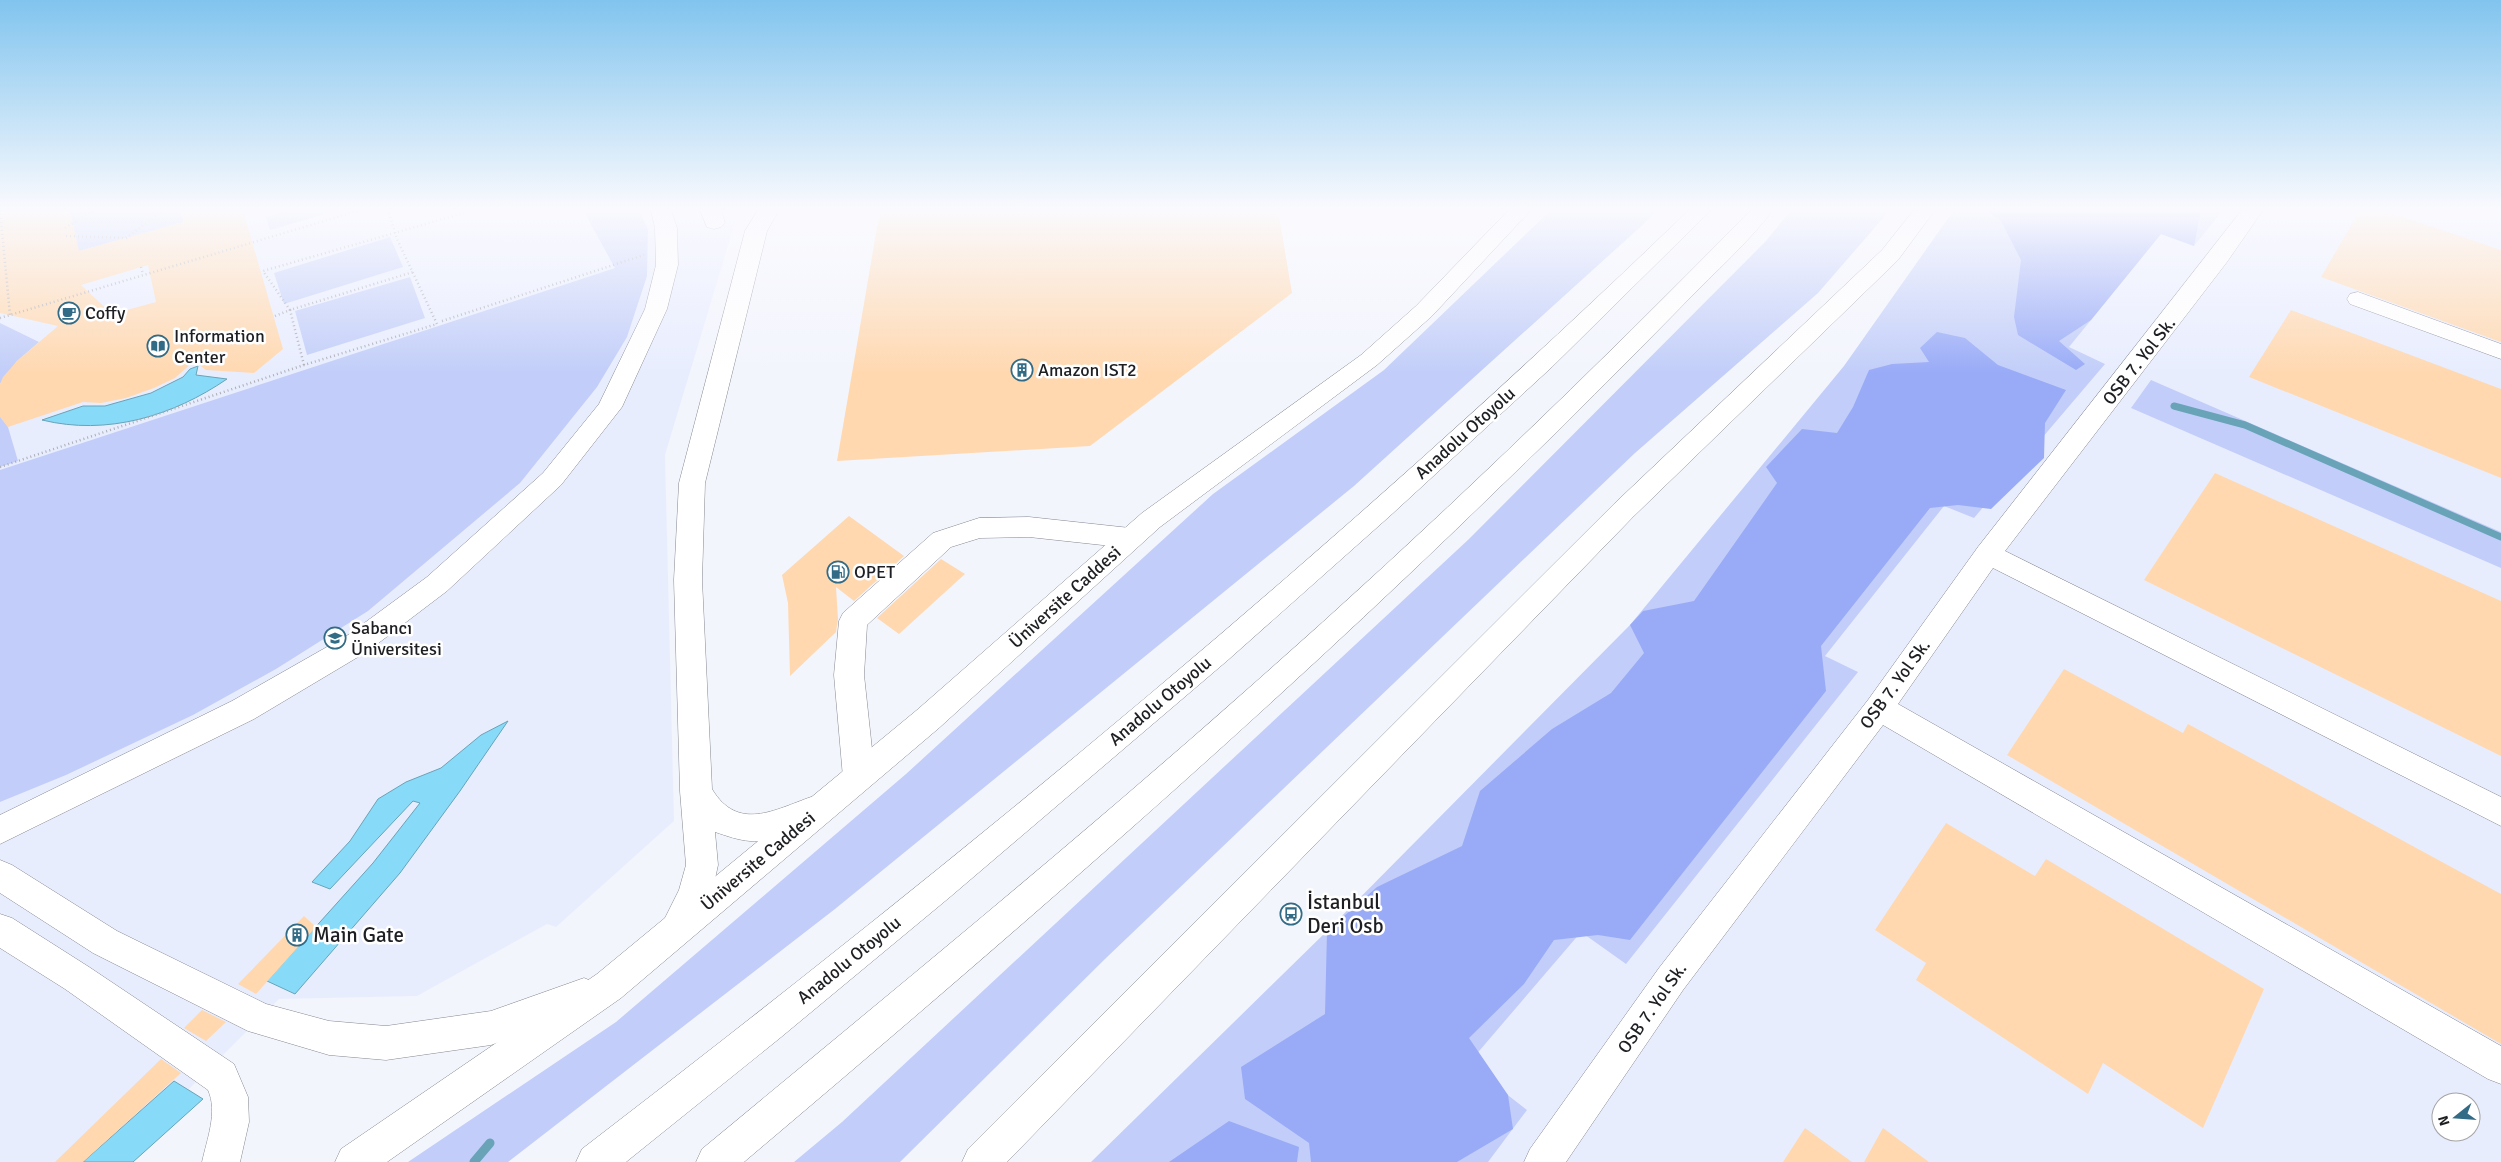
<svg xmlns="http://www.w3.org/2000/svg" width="2501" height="1162" font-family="Signika,sans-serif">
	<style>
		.built { fill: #e8edfe; fill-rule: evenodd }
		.green { fill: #c2cef9 }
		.forest { fill: #99abf7 }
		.water { fill: #88dbf8; stroke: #68a3b8 }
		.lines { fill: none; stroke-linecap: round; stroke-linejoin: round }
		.stream-far1 { stroke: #68a3b8; stroke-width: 7 }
		.stream { stroke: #68a3b8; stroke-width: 9 }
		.building { fill: #ffd8b0; fill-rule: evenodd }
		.minor-casing { stroke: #858891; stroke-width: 1 }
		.major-casing { stroke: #858891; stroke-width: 1 }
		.highway-casing { stroke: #858891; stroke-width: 1 }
		.path { stroke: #acadb4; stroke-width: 2.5; stroke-dasharray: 1 3; stroke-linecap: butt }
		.minor { fill: #fff; fill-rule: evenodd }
		.major { fill: #fff; fill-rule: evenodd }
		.highway { fill: #fff; fill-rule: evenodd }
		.labels { text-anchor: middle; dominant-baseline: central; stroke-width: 5; stroke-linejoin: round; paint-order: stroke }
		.poi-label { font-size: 18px; fill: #1e1f22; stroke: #fff; text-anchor: start }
		.street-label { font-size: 18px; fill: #1e1f22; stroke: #fff }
		.near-poi-label { font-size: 21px; fill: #1e1f22; stroke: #fff; text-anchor: start }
	</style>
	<rect width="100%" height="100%" fill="#f3f5fd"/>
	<g class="built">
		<path d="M0,210H743L736,219L665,455L674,821L556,927L547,924L417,996L279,999L189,1089L203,1099L133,1162H0Z"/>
		<path d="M1954,210H2501V1162H1157L1327,931L1630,625L1844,366ZM2441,1102H2471V1132H2441Z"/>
	</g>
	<g class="green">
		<path d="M69,210H180L184,222L61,256Z"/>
		<path d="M287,210H339L270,230L266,217Z"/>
		<path d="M583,210H639L648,230L647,276L627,337L597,387L520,483L368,611L276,669L193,715L66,775L0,802V470L615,268Z"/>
		<path d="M1551,210H1659L1354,486L835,909L508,1162H408L616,1022L906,774L1213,494L1384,370Z"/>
		<path d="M1791,210H1890L1818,293L1635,453L1105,959L900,1162H794L842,1122L1469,539L1766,241Z"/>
		<path d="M1954,210H2223L2194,246L2161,234L2069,347L2105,364L1974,518L1944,506L1825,656L1858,672L1626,964L1581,932L1468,1064L1527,1110L1488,1162H1091L1327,931L1630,625L1844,366Z"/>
		<path d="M390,237L403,267L284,304L274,273Z"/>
		<path d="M410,277L425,318L307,355L295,311Z"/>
		<path d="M0,323L39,342L17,361L0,384Z"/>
		<path d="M2151,380L2501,532V568L2131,408Z"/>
		<path d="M0,416L8,427L18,461L0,467Z"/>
	</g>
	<g class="forest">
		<path d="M1985,210H2201L2194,246L2161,234L2091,320L2059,341L2085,364L2076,370L2018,335L2014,317L2021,260L2001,221Z"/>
		<path d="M1937,332L1965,338L1998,365L2066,390L2045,423L2044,458L1991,509L1958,505L1930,508L1821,646L1826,691L1630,940L1598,935L1554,940L1524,984L1469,1038L1508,1095L1513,1129L1457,1162H1311L1309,1143L1245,1099L1241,1067L1325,1014L1327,931L1377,887L1462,846L1480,791L1552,729L1611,693L1644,653L1630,625L1643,611L1694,601L1777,483L1766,467L1802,429L1837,433L1853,407L1869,370L1892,364L1929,362L1920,348Z"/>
		<path d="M1229,1121L1299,1147L1297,1162H1169Z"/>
	</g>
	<g class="water">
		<path d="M198,366L196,375L227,379C173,416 107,436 42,420L83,406H105L151,393L183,377L190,369Z"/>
		<path d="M508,721L460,791L400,873L295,994L267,981L373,863L420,803L413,801L330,889L312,882L350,841L378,799L406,782L441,768L481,735Z"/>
		<path d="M174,1081L203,1099L133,1162H83Z"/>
	</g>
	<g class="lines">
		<path class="stream-far1" d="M2174,406L2245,425L2501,537"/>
		<path class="stream" d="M474,1162L490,1143"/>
	</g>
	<g class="building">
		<path d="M0,210H70L79,251L184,222L180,210H243L283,349L254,373L206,370L194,361L175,378L154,388L126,398L101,403L83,402L8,427L0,417V384L3,377L17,361L58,326L0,313ZM148,265L156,302L112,314L81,285Z"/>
		<path d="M880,210H1278L1292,293L1090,446L837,461Z"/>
		<path d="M2360,210H2383L2501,250V342L2321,277Z"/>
		<path d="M2291,310L2501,389V478L2249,377Z"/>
		<path d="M2215,473L2501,601V756L2144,580Z"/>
		<path d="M849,516L904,556L854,601L836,587L838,619L836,632L790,676L788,603L782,575Z"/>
		<path d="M941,559L965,574L899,634L877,618Z"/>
		<path d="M2064,669L2183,733L2188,724L2501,894V1044L2007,755Z"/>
		<path d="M1946,823L2035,876L2046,859L2264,989L2203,1128L2103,1063L2088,1094L1916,980L1926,963L1875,930Z"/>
		<path d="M304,916L316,927L256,994L238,984Z"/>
		<path d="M202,1010L226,1022L206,1041L184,1028Z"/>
		<path d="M161,1059L181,1073L83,1162H55Z"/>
		<path d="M1805,1128L1852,1162H1783Z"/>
		<path d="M1883,1128L1929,1162H1864Z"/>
	</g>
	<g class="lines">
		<g class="minor-casing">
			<g id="minor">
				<path d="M651,210H671L677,228L678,265L667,309L622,407L561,485L447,591L368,651L254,719L0,844V815L232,701L348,635L427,577L543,473L599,404L645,309L656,265L655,228Z"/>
				<path d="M700,210H721L725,223L721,227L714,229L707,227Z"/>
				<path d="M758,210H779L767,231L705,483L702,580L712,789C738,832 774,810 811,797L822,801L827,811C816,834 774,843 750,841C738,840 727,836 715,832L718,865L712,893L690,937L678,941L666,937L661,926L679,890L686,865L680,791L674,580L679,483L745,231Z"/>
				<path d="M2242,210H2263L2227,262L2005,551L2501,797V826L1993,568L1898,704L2501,1046V1084L2488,1079L1883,725L1683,990L1566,1162H1524L1530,1149L1659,968L1868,700L1978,547Z"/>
				<path d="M2358,292L2501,344V359L2350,304L2347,299L2350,294Z"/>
				<path d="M1029,517L1130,528L1139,531L1143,538L1139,545L1130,548L1029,537L980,538L951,547L867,625L864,675L875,777L870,786L859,790L848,786L843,777L834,675L839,621L843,613L933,533L979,518Z"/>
				<path d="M0,860L12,865L117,931L266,1004L329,1021L386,1026L491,1011L584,978L596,983L601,995L596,1007L491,1045L386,1060L329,1055L248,1031L93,953L0,893Z"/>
				<path d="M0,914L12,918L89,967L234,1064L248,1097L249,1122L240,1162H202C207,1139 218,1112 208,1090L65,989L0,948Z"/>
			</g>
		</g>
		<g class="major-casing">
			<g id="major">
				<path d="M1509,210H1531L1432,316L1377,365L1160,527L939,728L621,998L387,1162H335L341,1149L597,974L917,710L1142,513L1361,355L1416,306Z"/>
				<path d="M1914,210H1935L1898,260L1633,517L1007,1162H962L968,1149L1615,503L1882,250Z"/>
			</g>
		</g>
		<g class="highway-casing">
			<g id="highway">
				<path d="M1689,210H1711L1552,367L1391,515L1228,660L950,897L780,1038L626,1162H576L582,1149C965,855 1341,546 1689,210Z"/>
				<path d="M1751,210H1773C1748,243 1715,272 1686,302C1625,364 1564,426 1501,486C1259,722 1003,943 744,1162H696L702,1149C889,994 1078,840 1259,679C1429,529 1592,372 1751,210Z"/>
			</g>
		</g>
		<g class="path">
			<path d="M0,210L10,315"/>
			<path d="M65,228L95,210"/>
			<path d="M66,236L126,238L164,210"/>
			<path d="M141,267L143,274"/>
			<path d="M275,316L290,310L263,271L474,210"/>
			<path d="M0,318L361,210"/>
			<path d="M442,321L644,255"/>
			<path d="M304,365L290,310L413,272"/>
			<path d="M0,467L304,365L437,324L397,239L388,210"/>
		</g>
		<use href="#minor" class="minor"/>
		<use href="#major" class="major"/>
		<use href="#highway" class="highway"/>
	</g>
	<linearGradient id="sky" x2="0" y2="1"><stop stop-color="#81c4ee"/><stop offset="0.56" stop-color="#fafafe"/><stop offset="1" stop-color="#fafafe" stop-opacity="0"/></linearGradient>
	<rect width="2501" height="373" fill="url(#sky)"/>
	<defs>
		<g id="cafe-ring" transform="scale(1.125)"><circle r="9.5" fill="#fff" stroke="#326b85" stroke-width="1.5"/><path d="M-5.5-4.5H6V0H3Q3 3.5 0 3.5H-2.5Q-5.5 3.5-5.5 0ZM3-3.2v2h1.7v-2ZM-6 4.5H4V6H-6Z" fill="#326b85"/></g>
		<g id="library-ring" transform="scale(1.125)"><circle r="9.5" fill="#fff" stroke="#326b85" stroke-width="1.5"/><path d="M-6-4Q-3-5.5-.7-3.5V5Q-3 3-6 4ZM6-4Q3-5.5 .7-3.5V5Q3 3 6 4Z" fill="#326b85"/></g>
		<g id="building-ring" transform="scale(1.125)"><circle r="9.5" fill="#fff" stroke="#326b85" stroke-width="1.5"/><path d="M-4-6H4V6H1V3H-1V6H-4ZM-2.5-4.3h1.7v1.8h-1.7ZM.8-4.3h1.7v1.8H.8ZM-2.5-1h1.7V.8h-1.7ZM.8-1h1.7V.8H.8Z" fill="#326b85"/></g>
		<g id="fuel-ring" transform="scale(1.125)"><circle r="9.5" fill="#fff" stroke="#326b85" stroke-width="1.5"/><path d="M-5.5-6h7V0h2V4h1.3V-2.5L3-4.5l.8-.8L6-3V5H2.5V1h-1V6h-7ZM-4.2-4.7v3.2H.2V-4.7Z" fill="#326b85"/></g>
		<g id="university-ring" transform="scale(1.125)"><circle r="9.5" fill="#fff" stroke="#326b85" stroke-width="1.5"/><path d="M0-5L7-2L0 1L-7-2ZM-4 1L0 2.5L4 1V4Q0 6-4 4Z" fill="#326b85"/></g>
		<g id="bus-ring" transform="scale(1.125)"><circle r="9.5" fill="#fff" stroke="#326b85" stroke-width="1.5"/><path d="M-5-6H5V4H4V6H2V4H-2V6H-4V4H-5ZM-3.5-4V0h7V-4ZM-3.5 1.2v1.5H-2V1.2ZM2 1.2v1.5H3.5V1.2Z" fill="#326b85"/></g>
	</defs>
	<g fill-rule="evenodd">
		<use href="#cafe-ring" x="69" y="313"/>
		<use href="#library-ring" x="158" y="346"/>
		<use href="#building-ring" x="1022" y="370"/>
		<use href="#fuel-ring" x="838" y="572"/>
		<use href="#university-ring" x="335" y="638"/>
		<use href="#bus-ring" x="1291" y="914"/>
		<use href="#building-ring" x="297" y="935"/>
	</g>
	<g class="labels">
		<g class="poi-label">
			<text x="85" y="313">Coffy</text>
			<text x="174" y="336">Information<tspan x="174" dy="21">Center</tspan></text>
			<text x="1038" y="370">Amazon IST2</text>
			<text x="854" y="572">OPET</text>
			<text x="351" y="628">Sabancı<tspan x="351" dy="21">Üniversitesi</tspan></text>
		</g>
		<g class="street-label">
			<text transform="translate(2139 361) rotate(-52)">OSB 7. Yol Sk.</text>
			<text transform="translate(1465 433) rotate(-42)">Anadolu Otoyolu</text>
			<text transform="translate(1065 597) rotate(-42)">Üniversite Caddesi</text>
			<text transform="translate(1895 684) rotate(-54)">OSB 7. Yol Sk.</text>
			<text transform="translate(1160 701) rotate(-40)">Anadolu Otoyolu</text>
			<text transform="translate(758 861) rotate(-40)">Üniversite Caddesi</text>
			<text transform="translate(849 960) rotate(-39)">Anadolu Otoyolu</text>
			<text transform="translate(1652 1008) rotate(-55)">OSB 7. Yol Sk.</text>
		</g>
		<g class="near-poi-label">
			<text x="1307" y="902">İstanbul<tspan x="1307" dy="24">Deri Osb</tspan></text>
			<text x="313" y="935">Main Gate</text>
		</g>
	</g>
	<g transform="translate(2456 1117) rotate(253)"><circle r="24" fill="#ffffff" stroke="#a5a5a7"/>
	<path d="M0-4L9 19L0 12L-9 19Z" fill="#326b85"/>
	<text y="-8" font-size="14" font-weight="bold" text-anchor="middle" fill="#1e1f22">N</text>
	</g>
</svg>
